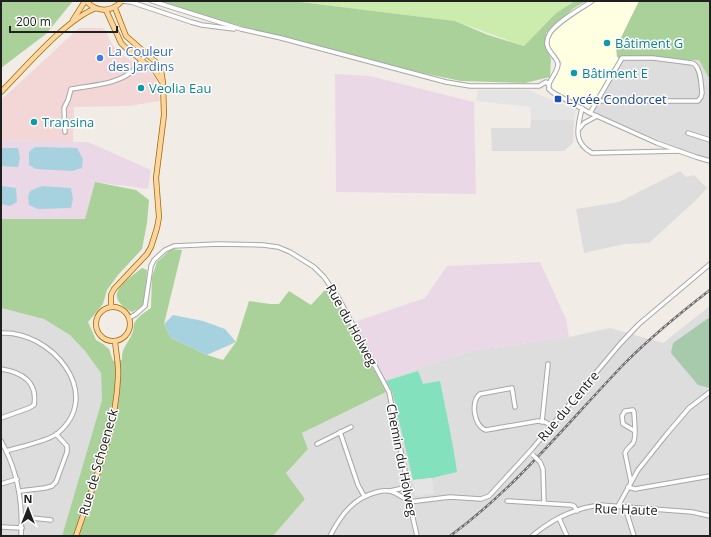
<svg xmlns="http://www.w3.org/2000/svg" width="711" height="537" font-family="'Open Sans',sans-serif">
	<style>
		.residential { fill: #dedddd }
		.commercial { fill: #f2d7d6 }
		.industrial { fill: #ead8e7 }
		.education { fill: #ffffe1 }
		.grass { fill: #cbecac }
		.forest { fill: #aad19a }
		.cemetery { fill: #a7caad }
		.pitch { fill: #83e1be }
		.parking { fill: #e4e4e4 }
		.water { fill: #a6d2df }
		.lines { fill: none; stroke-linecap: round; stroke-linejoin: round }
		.minor-casing { stroke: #a7a7a7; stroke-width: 5.5 }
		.major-casing { stroke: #9c6a00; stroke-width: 6 }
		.minor { stroke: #fff; stroke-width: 3.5 }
		.major { stroke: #fed59e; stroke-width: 4.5 }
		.rail-casing { stroke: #6e6e6e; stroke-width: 2.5 }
		.rail { stroke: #fff; stroke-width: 1; stroke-dasharray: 3; stroke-linecap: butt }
		.minor-bridge-casing { stroke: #a7a7a7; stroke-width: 5.5; stroke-linecap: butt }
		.minor-bridge { stroke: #fff; stroke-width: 3.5 }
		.culture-dot { fill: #0f9aa8; stroke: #fff; stroke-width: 1.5 }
		.shop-dot { fill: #3f7fe0; stroke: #fff; stroke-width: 1.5 }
		.transit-dot { fill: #1a4fb4; stroke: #fff; stroke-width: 1.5 }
		.labels { text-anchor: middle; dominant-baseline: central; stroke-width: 3; stroke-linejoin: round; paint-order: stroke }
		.culture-label { font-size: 13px; fill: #0d838f; stroke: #fff; text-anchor: start }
		.shop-label { font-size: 13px; fill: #366cbe; stroke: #fff; text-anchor: start }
		.transit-label { font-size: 13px; fill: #164399; stroke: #fff; text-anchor: start }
		.street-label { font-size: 13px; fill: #202020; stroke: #fff }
	</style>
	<rect width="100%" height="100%" fill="#f1ede6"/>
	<g class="residential">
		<path d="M620,59L699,60L710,80V162L588,110L594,103Z"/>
		<path d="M531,120H574L573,143L564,151H492L491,128H530Z"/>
		<path d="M680,171L686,177L694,175L707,188L695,201L649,243L624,244L584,253L576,209L619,202Z"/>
		<path d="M710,306V536H273L305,499L286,473L308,449L302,433L386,392L385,379L471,351L569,337L610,328L663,343Z"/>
		<path d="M1,308L44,319L71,335L85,351L101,373L102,400L62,536H1Z"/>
	</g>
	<path class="commercial" d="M79,28H103L107,32L109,39L115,48L128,59L145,67L156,78L160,101L129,106L74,107L73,142L1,140V100Z"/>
	<g class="industrial">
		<path d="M335,74L370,76L474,102L476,194L336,192Z"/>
		<path d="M1,140L88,142L151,170L148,189L95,182L85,219H1Z"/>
		<path d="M540,262L566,319L569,337L471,351L385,379L359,332L357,321L425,298L447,266Z"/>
	</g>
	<path class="education" d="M595,1H639L616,48L620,59L594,103L588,110L555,91L552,86L562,62L549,46V40L550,35L559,27Z"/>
	<path class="grass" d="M292,1H575L556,13L524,46L455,21Z"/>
	<g class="forest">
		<path d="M1,1H73L46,34L1,68Z"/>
		<path d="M162,1H292L455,21L488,35L524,46L556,13L575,1H586L574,8L546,33V47L551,59L550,77L525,83L461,81L418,72L190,13Z"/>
		<path d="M639,1H710V80L699,60L620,59L617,57L616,48Z"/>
		<path d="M95,182L136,190L149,200L147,223L142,249L118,275L107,290L103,304L88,322L96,340L103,344L109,349L113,361L122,360C121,349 128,343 132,334C134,331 133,327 134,324C137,317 145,312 151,308L152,277L157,262L171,249L182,250L164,324L171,338L207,355L223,360L236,342L249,301L270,304H279L289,291L311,305L326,289L337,300L386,392L302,433L308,449L286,473L305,499L273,536H62L102,400L101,373L85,351L70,335L44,319L1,308V219H85Z"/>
		<path d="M142,268L147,270L144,303L140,308L132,312C101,295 125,282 142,268Z"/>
	</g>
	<path class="cemetery" d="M710,317V388L698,385L671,353L673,343Z"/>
	<path class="pitch" d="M418,371L423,384L440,381C446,412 453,442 457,472L432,478L413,480L392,391L386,381Z"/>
	<g class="parking">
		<path d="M478,90H528L576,110L574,120H531L530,107L476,101Z"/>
		<path d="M432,478L434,494L415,496L413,480Z"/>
	</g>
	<g class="water">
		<path d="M35,147L77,148L83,159L82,168L72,171L36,169L29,165V152Z"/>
		<path d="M1,148H18L20,158L18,167L1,166Z"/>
		<path d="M1,186L16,188L17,202L10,206L1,204Z"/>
		<path d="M42,186L71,188L73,199L71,208L38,209L29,205L28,197L30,191Z"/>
		<path d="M173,315L203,321L225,329L236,342L207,355L171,338L164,324Z"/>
	</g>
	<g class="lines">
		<g class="minor-casing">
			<g id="minor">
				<path d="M122,1L131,2L191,22L202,25L234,29"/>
				<path d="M152,1L241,29L281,38L446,82L470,86H539L546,82L549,85V89"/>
				<path d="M549,84C551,78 558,71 558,64C557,55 540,49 550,33C558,21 579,10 592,1"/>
				<path d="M549,89L552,92L590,113L657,143L696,157L710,161"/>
				<path d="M582,108C578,127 572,142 592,153L679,151"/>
				<path d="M590,113L622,58H653L692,63C701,66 701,84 702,93L701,97L698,101H597"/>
				<path d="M579,129L584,123L597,116"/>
				<path d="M65,132L64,108L68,100L71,89C93,85 120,85 137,67C140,63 143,58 146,54"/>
				<path d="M688,133L710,140"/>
				<path d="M129,318L136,314L145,306L151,266L154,260L165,250L174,246L218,244L263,245L278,247L290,252L314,267L324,277L338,297L389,392L407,481L410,505L417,536"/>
				<path d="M1,333C50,330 105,393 58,433C49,441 19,447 6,451"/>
				<path d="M1,369C22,372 38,382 34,405L29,408L1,418"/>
				<path d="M515,407L512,388L480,394C470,401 474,427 486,430L538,421L545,422L552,426"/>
				<path d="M542,422L548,364"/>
				<path d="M340,432L358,485L364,496"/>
				<path d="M1,441C18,471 23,502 21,536"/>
				<path d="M317,444L351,427"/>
				<path d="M540,462L543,469L544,503"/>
				<path d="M631,482L625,453C627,448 630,447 633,443C637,437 634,419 634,412L633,410L625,411L622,416L623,424L635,431"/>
				<path d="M1,484L17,479"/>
				<path d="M628,487L635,489L710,476"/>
				<path d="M20,491L45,488L52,486L56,482L67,452V446L56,434"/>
				<path d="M390,491L408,487"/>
				<path d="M507,501L571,505L574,506L577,511"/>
				<path d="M409,502L450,497L481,499L489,496L532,449L620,344L639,324L710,264"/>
				<path d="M618,506L638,470L666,435L689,408L710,392"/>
				<path d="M625,507L634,536"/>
				<path d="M22,517L51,520"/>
				<path d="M559,518L567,536"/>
				<path d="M1,527L22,528"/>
				<path d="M330,536C341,515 353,498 377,492C381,491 385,490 389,491C396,492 403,498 409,501"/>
				<path d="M532,536C551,520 575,508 600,505L692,512L710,516"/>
			</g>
		</g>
		<g class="major-casing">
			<g id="major">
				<path d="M86,1C97,13 112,12 122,1"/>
				<path d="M106,10L121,43L126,48L155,71L162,82"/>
				<path d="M73,20L85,1"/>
				<path d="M1,92C25,68 65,20 96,8"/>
				<path d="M111,307V295L114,289L147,254L151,247L157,228L159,217L156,178L164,115L163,83L161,70L158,64L126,36L115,8"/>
				<circle cx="113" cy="324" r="17"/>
				<path d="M76,536C93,485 116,431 118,377C119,365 116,353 115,341"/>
			</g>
		</g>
		<use href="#minor" class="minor"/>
		<use href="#major" class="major"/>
		<g class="rail-casing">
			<path id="rail" d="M450,536C517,487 568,422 625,363C651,337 680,313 710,290"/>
		</g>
		<use href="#rail" class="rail"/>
		<g class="minor-bridge-casing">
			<path id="minor-bridge" d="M533,455L540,462"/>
		</g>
		<use href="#minor-bridge" class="minor-bridge"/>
	</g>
	<g class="culture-dot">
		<circle cx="607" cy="43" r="4"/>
		<circle cx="574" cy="73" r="4"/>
		<circle cx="141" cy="88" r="4"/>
		<circle cx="34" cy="122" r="4"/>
	</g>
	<circle class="shop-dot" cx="100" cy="58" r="4"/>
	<rect class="transit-dot" x="554" y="95" width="8" height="8" rx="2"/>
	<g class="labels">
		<g class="culture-label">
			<text x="615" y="43">Bâtiment G</text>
			<text x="582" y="73">Bâtiment E</text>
			<text x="149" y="88">Veolia Eau</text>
			<text x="42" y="122">Transina</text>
		</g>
		<g class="shop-label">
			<text x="108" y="51">La Couleur<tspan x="108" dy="15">des Jardins</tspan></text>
		</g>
		<g class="transit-label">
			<text x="566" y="99">Lycée Condorcet</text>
		</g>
		<g class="street-label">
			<text transform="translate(352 325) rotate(61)">Rue du Holweg</text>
			<text transform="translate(568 406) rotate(-50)">Rue du Centre</text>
			<text transform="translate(402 460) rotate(79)">Chemin du Holweg</text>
			<text transform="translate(98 462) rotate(-74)">Rue de Schoeneck</text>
			<text transform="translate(626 509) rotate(2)">Rue Haute</text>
		</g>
	</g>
	<rect width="711" height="537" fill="none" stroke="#202020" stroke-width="4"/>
	<g transform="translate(28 509)" stroke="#ffffff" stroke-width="3" paint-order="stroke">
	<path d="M0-3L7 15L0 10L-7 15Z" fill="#202020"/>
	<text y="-6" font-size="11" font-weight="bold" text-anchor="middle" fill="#202020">N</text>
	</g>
	<path d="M10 26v6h107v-6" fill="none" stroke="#202020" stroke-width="2"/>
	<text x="16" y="26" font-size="12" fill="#202020" stroke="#ffffff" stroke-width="3" paint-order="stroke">200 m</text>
</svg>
